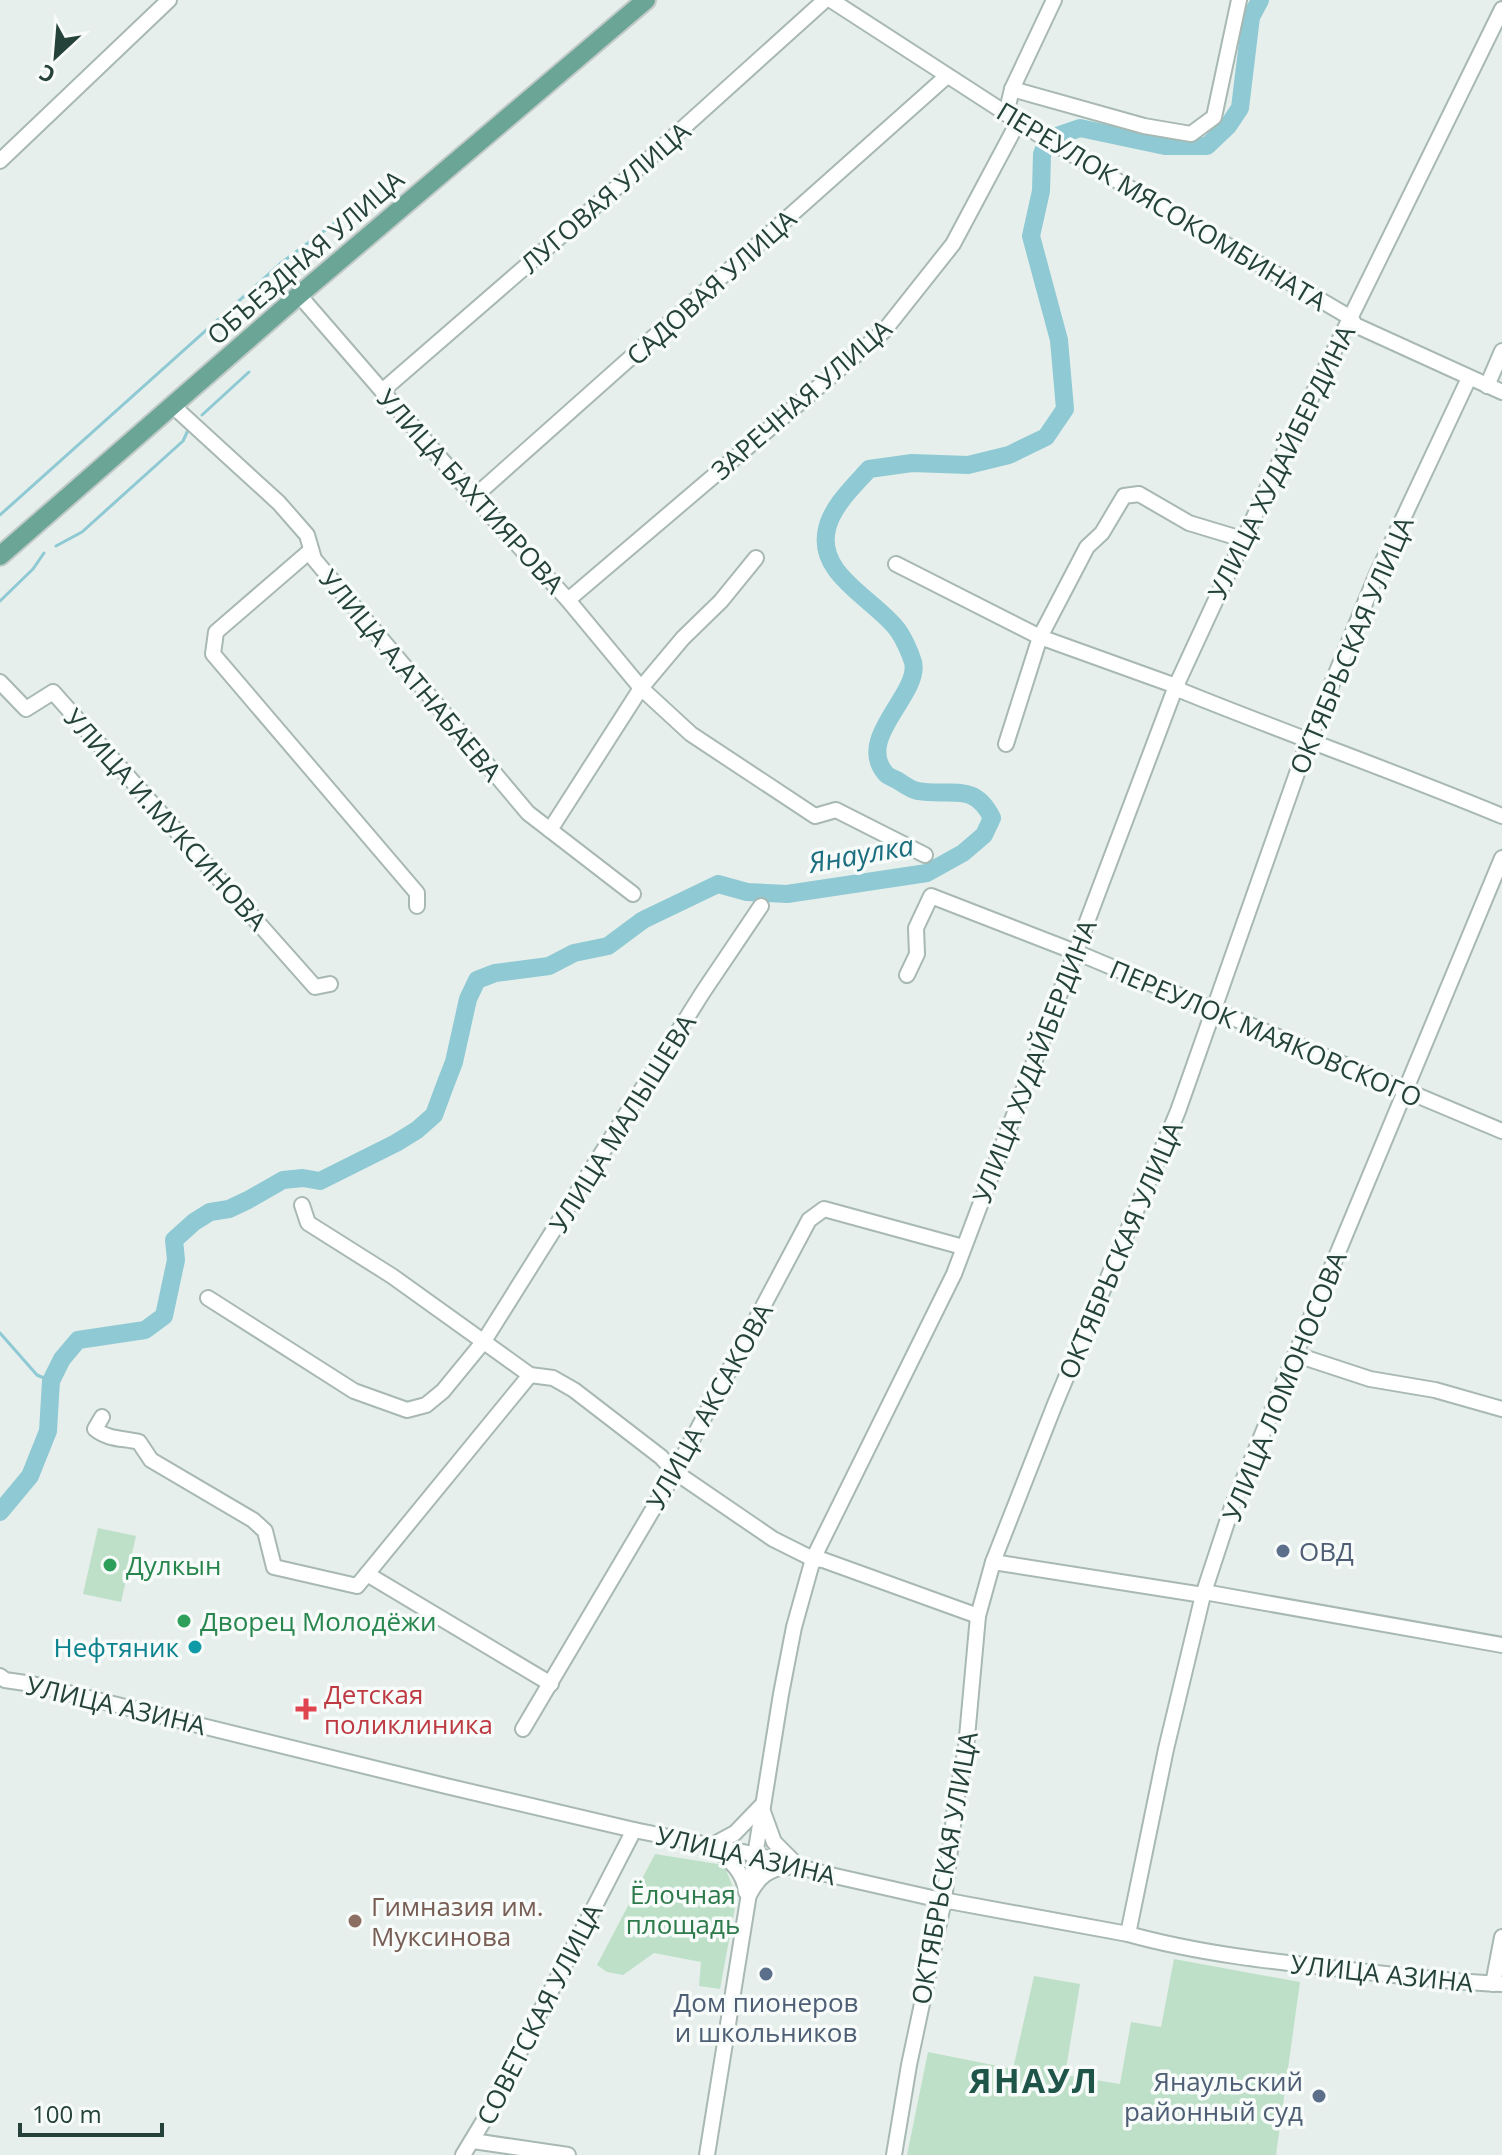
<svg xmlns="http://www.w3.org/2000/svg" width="1502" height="2155" font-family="'Open Sans',sans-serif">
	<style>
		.green { fill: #bfe0c8 }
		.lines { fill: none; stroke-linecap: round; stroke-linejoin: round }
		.stream { stroke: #8ec9d4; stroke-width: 3 }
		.river { stroke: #8ec9d4; stroke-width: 18 }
		.minor-casing { stroke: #a8b8b2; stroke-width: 18 }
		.major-casing { stroke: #c2cac8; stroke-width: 22 }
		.minor { stroke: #fff; stroke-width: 14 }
		.major { stroke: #6aa596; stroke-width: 18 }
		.service-dot { fill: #5c6f8a; stroke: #f7fbf9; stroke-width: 3 }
		.leisure-dot { fill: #2e9e5b; stroke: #f7fbf9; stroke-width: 3 }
		.culture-dot { fill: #0f9aa8; stroke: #f7fbf9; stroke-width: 3 }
		.health-dot { fill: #e0444e; stroke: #f7fbf9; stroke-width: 3 }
		.education-dot { fill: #8d6e63; stroke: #f7fbf9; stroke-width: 3 }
		.labels { text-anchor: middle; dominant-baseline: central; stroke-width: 7; stroke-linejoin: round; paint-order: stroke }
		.street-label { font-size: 26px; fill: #24423a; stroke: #f7fbf9 }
		.service-label { font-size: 26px; fill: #4e5e75; stroke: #f7fbf9; text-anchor: start }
		.leisure-label { font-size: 26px; fill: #27864d; stroke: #f7fbf9; text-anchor: start }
		.culture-label { font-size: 26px; fill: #0d838f; stroke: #f7fbf9; text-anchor: end }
		.health-label { font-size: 26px; fill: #be3a42; stroke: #f7fbf9; text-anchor: start }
		.park-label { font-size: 26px; fill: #2d7a4b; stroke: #f7fbf9 }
		.education-label { font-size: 26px; fill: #785e54; stroke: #f7fbf9; text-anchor: start }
		.water-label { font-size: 28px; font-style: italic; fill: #1c6f80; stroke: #f7fbf9 }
		.district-label { font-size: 34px; font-weight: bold; letter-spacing: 2px; fill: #1f5548; stroke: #f7fbf9 }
	</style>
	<rect width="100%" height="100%" fill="#e6efeb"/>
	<g class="green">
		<path d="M98,1528L136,1536L121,1602L83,1594Z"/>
		<path d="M655,1854L724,1865L737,1897L720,1989L699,1986L701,1962L654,1953L623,1975L607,1972L597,1965Z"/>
		<path d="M1174,1959L1300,1982L1276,2155H907L928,2052L1013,2069L1034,1976L1080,1984L1065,2075L1120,2084L1131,2022L1161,2027Z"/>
	</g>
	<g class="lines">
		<g class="stream">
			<path d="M202,415L249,372"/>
			<path d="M0,515L281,263L374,194"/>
			<path d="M56,546L82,532L183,441L189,428"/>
			<path d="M0,601L33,569L44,553"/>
			<path d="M0,1333L37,1375L51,1381"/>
		</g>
		<path class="river" d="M0,1512L30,1476L48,1431L51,1381L62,1359L78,1340L145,1330L164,1316L176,1260L174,1240L194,1222L210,1212L229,1209L248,1200L283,1180L303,1178L320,1181L396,1143L417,1130L434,1115L444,1088L454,1062L468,999L477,980L495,973L549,966L574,953L608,946L643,920L718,884L747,892L787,894L927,873L963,853L984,835L992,818C974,781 951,797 918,791C911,790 903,784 897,780C893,778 889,777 886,774C854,738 921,694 913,662C910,652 903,637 897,629C873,598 816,574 827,529C832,506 854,486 869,469L912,463L968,465L1009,455L1046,437L1065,409L1059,340L1031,236L1041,191L1042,154L1048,139L1080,128L1165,146H1207L1228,126L1240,108L1251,17L1260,0"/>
		<g class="minor-casing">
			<g id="minor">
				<path d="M831,0L1041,136L1351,318L1355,325L1502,392"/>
				<path d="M1012,89L1054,0"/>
				<path d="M1006,114L1012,89L1144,126L1191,134L1214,117L1239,0"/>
				<path d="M0,161L169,0"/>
				<path d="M299,295L474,497L568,600L641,688L691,734L815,816L836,810L925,855"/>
				<path d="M1487,386L1502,351"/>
				<path d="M382,391L631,175L825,0"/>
				<path d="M173,406L279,503L307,535L314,559L528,813L633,894"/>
				<path d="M474,497L947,76"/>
				<path d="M311,550L216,632L213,654L417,893V906"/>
				<path d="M896,564L1040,637L1176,686L1182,691C1288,734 1396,772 1502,816"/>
				<path d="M568,600L884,331L953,244L1018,122"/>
				<path d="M0,682L26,709L53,692L315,987L330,984"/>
				<path d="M1006,744L1040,637L1087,547L1102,533L1124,496L1139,494L1189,523L1242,539"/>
				<path d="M550,830L641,688L683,638L721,601L756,558"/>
				<path d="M907,975L917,954L916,928L931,896L1083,955L1502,1131"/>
				<path d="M302,1205L308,1223L392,1276L530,1375L553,1378L574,1390L661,1457L675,1472L773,1539L813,1559L823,1560L978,1616"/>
				<path d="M208,1298L354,1391L407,1410L426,1405L443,1391L484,1341L703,992L761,906"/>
				<path d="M1297,1355L1370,1379L1435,1390L1502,1409"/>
				<path d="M102,1417L95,1429C108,1440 124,1438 139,1442L151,1460L253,1520L265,1531L274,1567L357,1586L367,1574L551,1684"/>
				<path d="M993,1562L1203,1595"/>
				<path d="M367,1574L530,1375"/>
				<path d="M1204,1592L1502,1645"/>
				<path d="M0,1676L5,1680L32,1684L446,1786L634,1830L753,1854L826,1874L932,1898L1128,1934C1200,1954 1276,1962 1350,1970C1401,1976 1451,1982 1502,1984"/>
				<path d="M523,1729L675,1472L809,1220L824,1209L963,1247"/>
				<path d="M762,1809L774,1842L794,1862"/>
				<path d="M711,1846L735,1833L761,1806"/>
				<path d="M715,1849C730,1860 744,1872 746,1892"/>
				<path d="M749,1895C758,1878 768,1868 788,1867"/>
				<path d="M1128,1934L1166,1749L1203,1595L1232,1507L1502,858"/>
				<path d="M1493,1984L1502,1937"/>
				<path d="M473,2141L568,2155"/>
				<path d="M463,2155L486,2117L634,1830"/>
				<path d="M707,2155L781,1694L794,1627L813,1559L954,1274L1176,686L1279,463L1502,9"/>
				<path d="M894,2155L909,2065L944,1900L956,1800L966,1748L978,1616L993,1562L1055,1404L1178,1111L1308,742L1377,574L1469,378"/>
			</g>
		</g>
		<g class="major-casing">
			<path id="major" d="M0,556L299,295L646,0"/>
		</g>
		<use href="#minor" class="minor"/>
		<use href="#major" class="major"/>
	</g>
	<g class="service-dot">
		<circle cx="1283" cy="1551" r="8"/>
		<circle cx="766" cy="1974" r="8"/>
		<circle cx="1319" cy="2096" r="8"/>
	</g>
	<g class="leisure-dot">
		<circle cx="110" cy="1565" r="8"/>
		<circle cx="184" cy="1621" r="8"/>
	</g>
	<circle class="culture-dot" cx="195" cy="1647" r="8"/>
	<path class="health-dot" d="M302 1697h8v8h8v8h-8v8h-8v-8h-8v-8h8z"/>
	<circle class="education-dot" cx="355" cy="1921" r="8"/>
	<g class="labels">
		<g class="street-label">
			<text transform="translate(605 197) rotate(-41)">ЛУГОВАЯ УЛИЦА</text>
			<text transform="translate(1162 206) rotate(31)">ПЕРЕУЛОК МЯСОКОМБИНАТА</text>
			<text transform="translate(305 257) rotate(-41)">ОБЪЕЗДНАЯ УЛИЦА</text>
			<text transform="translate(711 287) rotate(-42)">САДОВАЯ УЛИЦА</text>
			<text transform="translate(801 399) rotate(-41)">ЗАРЕЧНАЯ УЛИЦА</text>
			<text transform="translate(1281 462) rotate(-64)">УЛИЦА ХУДАЙБЕРДИНА</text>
			<text transform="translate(471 491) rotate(48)">УЛИЦА БАХТИЯРОВА</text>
			<text transform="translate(1351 645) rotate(-67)">ОКТЯБРЬСКАЯ УЛИЦА</text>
			<text transform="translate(411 675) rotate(50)">УЛИЦА А.АТНАБАЕВА</text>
			<text transform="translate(166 819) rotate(48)">УЛИЦА И.МУКСИНОВА</text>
			<text transform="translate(1266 1033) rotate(23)">ПЕРЕУЛОК МАЯКОВСКОГО</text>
			<text transform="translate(1034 1061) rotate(-69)">УЛИЦА ХУДАЙБЕРДИНА</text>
			<text transform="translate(622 1123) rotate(-58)">УЛИЦА МАЛЫШЕВА</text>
			<text transform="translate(1120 1250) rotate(-67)">ОКТЯБРЬСКАЯ УЛИЦА</text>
			<text transform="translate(1284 1386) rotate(-68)">УЛИЦА ЛОМОНОСОВА</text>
			<text transform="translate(709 1406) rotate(-61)">УЛИЦА АКСАКОВА</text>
			<text transform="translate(116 1705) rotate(13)">УЛИЦА АЗИНА</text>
			<text transform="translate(746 1855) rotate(13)">УЛИЦА АЗИНА</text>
			<text transform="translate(944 1868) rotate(-80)">ОКТЯБРЬСКАЯ УЛИЦА</text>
			<text transform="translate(1382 1973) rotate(6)">УЛИЦА АЗИНА</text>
			<text transform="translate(539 2014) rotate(-63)">СОВЕТСКАЯ УЛИЦА</text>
		</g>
		<g class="service-label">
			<text x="1299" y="1551">ОВД</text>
			<text x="766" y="2002" text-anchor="middle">Дом пионеров<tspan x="766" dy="30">и школьников</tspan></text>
			<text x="1303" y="2081" text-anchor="end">Янаульский<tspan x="1303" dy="30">районный суд</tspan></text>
		</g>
		<g class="leisure-label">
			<text x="126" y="1565">Дулкын</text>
			<text x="200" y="1621">Дворец Молодёжи</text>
		</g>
		<g class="culture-label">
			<text x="179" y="1647">Нефтяник</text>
		</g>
		<g class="health-label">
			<text x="324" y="1694">Детская<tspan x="324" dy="30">поликлиника</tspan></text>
		</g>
		<g class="park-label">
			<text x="683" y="1894">Ёлочная<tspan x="683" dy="30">площадь</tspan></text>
		</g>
		<g class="education-label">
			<text x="371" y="1906">Гимназия им.<tspan x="371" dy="30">Муксинова</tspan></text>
		</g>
		<g class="water-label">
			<text transform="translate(861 853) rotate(-10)">Янаулка</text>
		</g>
		<g class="district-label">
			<text x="1034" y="2080">ЯНАУЛ</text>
		</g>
	</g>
	<g transform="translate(56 56) rotate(206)" stroke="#f7fbf9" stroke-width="6" paint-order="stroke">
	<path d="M0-6L14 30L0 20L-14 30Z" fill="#24423a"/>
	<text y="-12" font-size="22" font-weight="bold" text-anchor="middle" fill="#24423a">С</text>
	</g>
	<path d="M20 2123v12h142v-12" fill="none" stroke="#24423a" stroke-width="4"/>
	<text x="32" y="2123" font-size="24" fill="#24423a" stroke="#f7fbf9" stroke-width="6" paint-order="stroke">100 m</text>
</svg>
